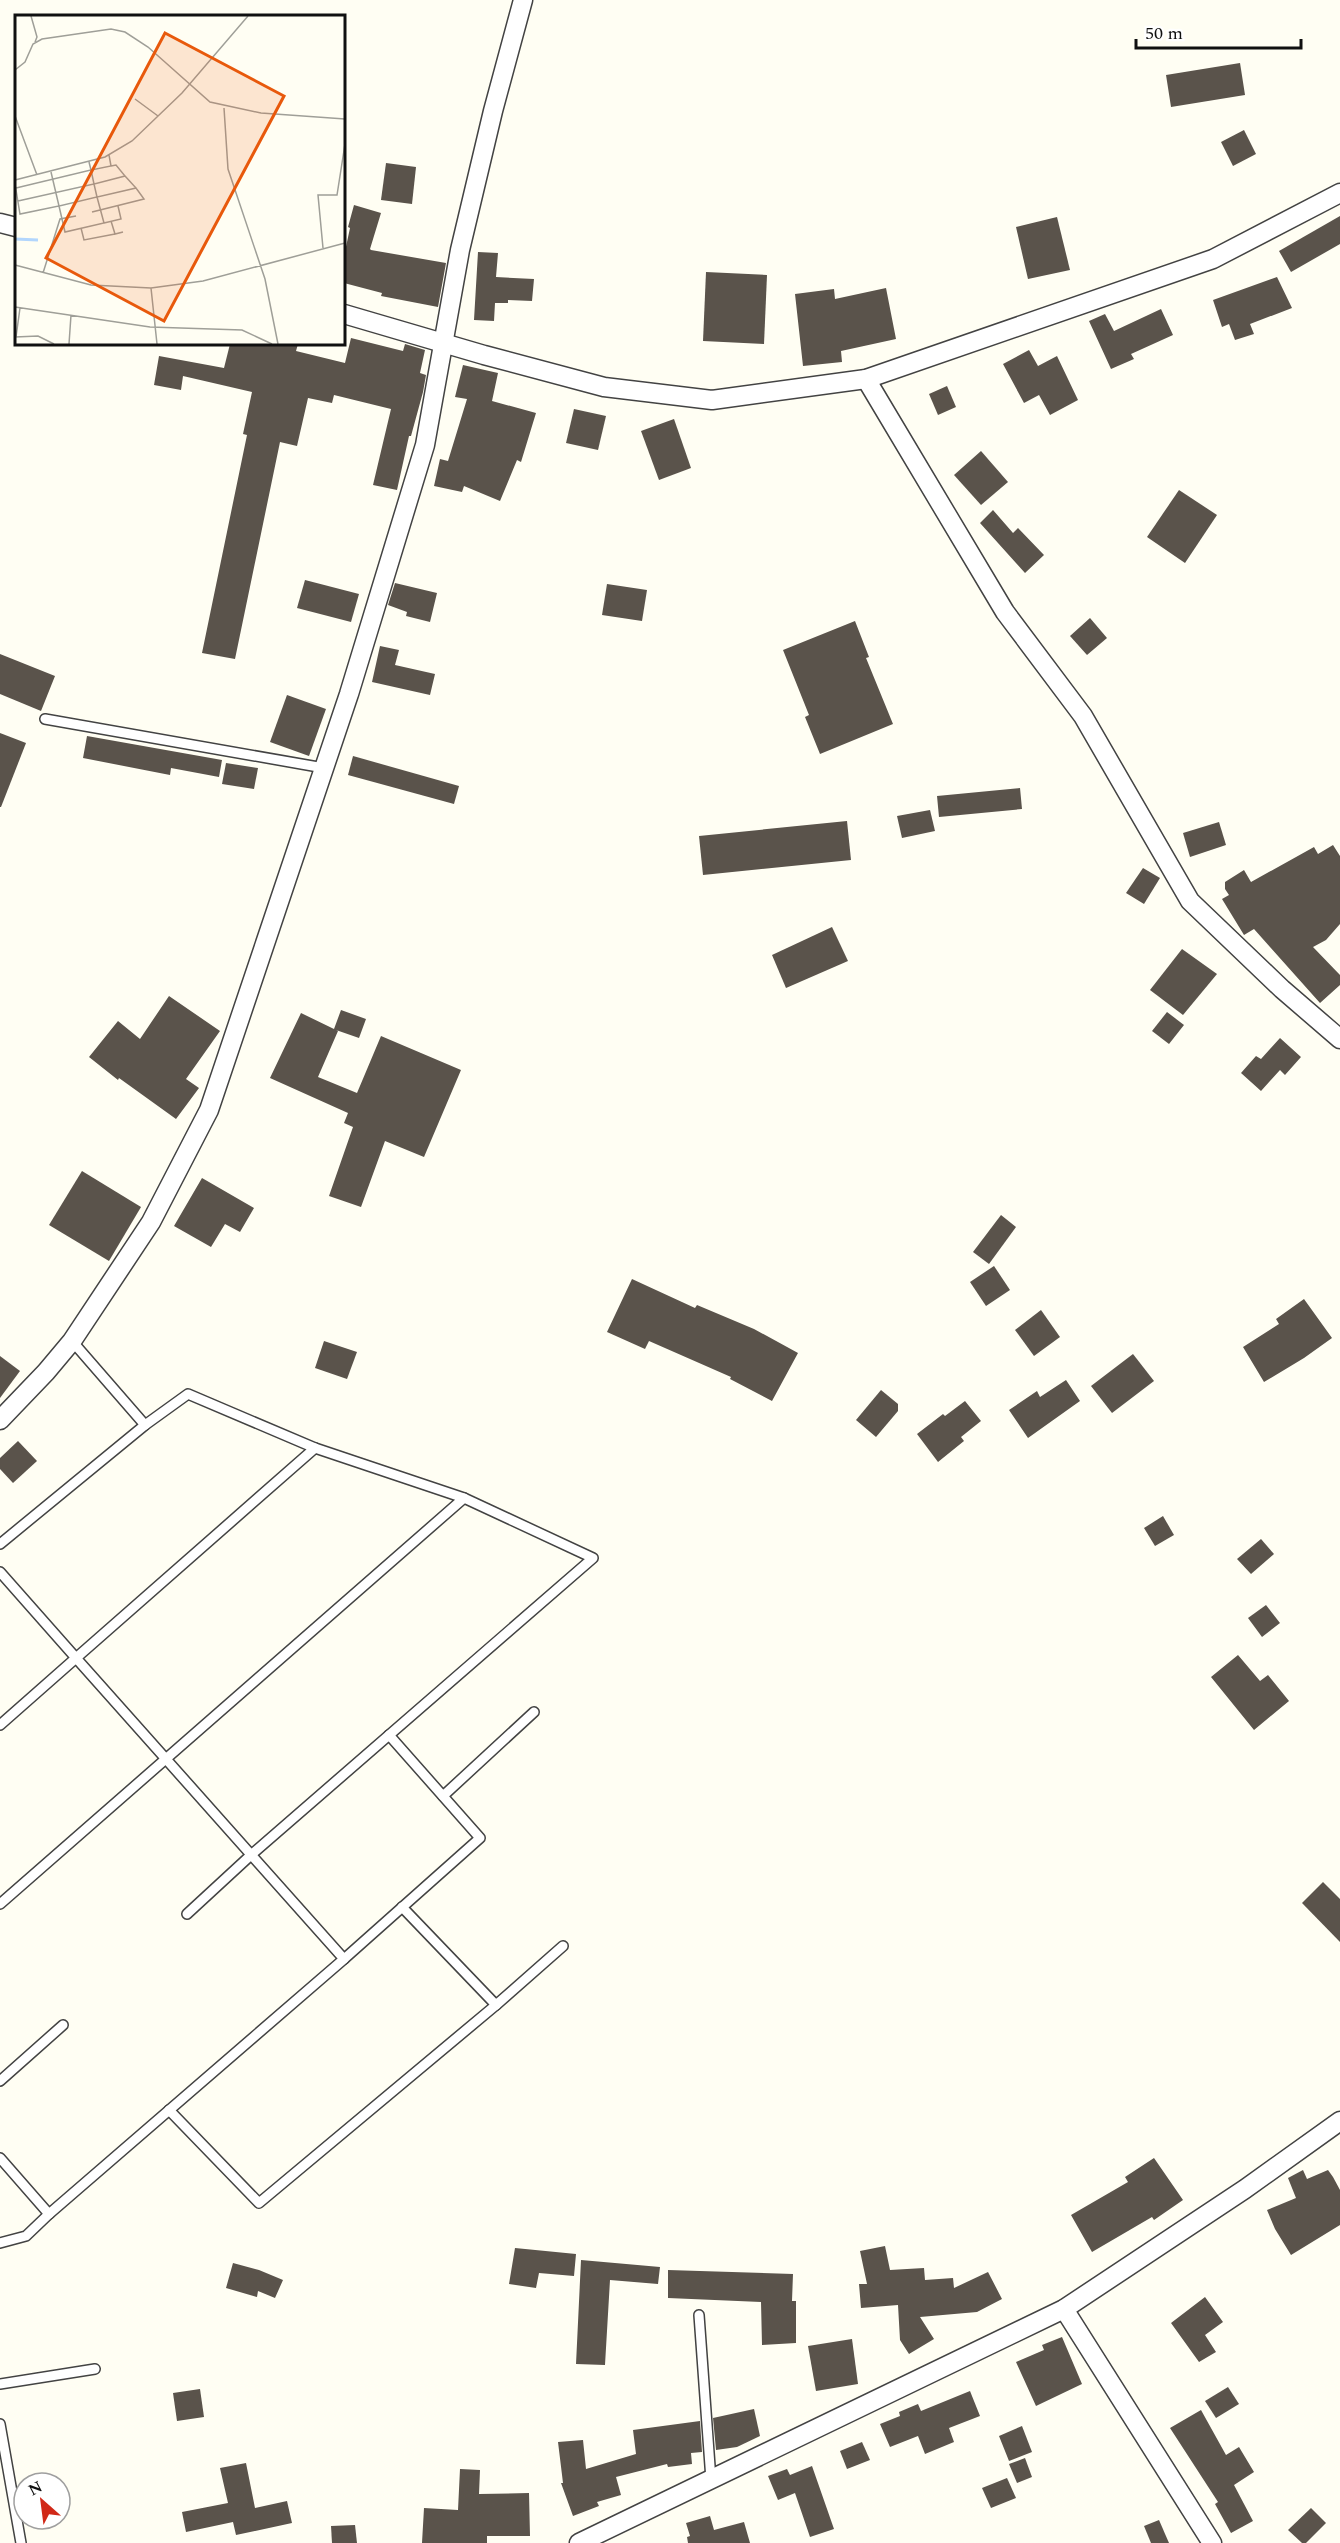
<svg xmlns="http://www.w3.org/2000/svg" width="1340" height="2543" font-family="Spectral,serif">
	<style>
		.building { fill: #5a534b }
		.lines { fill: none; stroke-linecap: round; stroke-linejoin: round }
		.lane-casing { stroke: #434343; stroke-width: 12 }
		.street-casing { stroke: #434343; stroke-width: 21 }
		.lane { stroke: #fff; stroke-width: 9 }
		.street { stroke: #fff; stroke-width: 18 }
		.inset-river { fill: none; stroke: #b2d6fd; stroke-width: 3 }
		.inset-road { fill: none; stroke: #9f9f98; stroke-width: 1.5 }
		.view { fill: #e8590c; fill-opacity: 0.15; stroke: #e8590c; stroke-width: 3 }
		.inset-edge { fill: none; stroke: #101010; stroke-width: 3 }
	</style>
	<rect width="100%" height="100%" fill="#fffef3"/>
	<g class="building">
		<path d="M1240,63L1245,95L1171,107L1166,75Z"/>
		<path d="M1244,130L1256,154L1233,166L1221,142Z"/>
		<path d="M386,163L416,167L412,204L381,200Z"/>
		<path d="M354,205L381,213L370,249L371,250L446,263L438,307L381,296L382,293L344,283V256L350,228L348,227Z"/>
		<path d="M1340,216V244L1291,272L1279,251Z"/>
		<path d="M1057,217L1070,270L1028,279L1016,227Z"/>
		<path d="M478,252L498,253L496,277L534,279L532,301L508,300V303H495L494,321L474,320Z"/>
		<path d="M706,272L767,275L764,344L703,341Z"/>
		<path d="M1277,277L1292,308L1250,324L1254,334L1235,340L1229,324L1222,327L1213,300Z"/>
		<path d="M886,288L896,339L841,351L842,362L803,366L795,294L834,289L835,299Z"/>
		<path d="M1161,309L1173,335L1131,354L1134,359L1111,369L1089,321L1105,314L1114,331Z"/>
		<path d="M351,338L403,351L405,344L425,350L420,373L426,375L423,392L411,436H409L397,490L373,485L391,409L334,395L332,403L308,398L297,446L280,442L235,659L202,653L247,435L243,434L252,392L183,376L181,390L154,385L159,356L224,368L230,344H298L296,351L345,363Z"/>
		<path d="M1029,350L1038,366L1057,356L1078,400L1050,415L1039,395L1024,403L1003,364Z"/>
		<path d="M463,365L498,373L492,401L536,413L521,462L517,460L500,501L464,486L462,492L434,486L440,459L448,461L467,399L455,397Z"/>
		<path d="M947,386L956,407L938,415L929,394Z"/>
		<path d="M574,409L606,416L598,450L566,443Z"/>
		<path d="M674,419L691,468L659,480L641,431Z"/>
		<path d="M981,451L1008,482L981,505L954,475Z"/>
		<path d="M1179,490L1217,515L1185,563L1147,537Z"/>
		<path d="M993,510L1013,533L1018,528L1044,555L1025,573L980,523Z"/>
		<path d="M305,580L359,594L351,622L297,608Z"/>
		<path d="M395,583L437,593L430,622L406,616L407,612L388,605Z"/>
		<path d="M607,584L647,590L642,621L602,615Z"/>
		<path d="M1090,618L1107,638L1087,655L1070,636Z"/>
		<path d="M855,621L869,657L866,658L893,724L820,754L805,717L809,715L783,650Z"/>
		<path d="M380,646L399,650L395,665L435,674L430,695L372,682Z"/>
		<path d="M0,654L55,676L41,711L0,694Z"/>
		<path d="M287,695L326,709L309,756L270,742Z"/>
		<path d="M0,733L26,743L1,807H0Z"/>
		<path d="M87,736L222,760L219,777L171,768L170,775L83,758Z"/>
		<path d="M353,756L459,786L454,804L348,775Z"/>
		<path d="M226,763L258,768L254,789L222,784Z"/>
		<path d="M1020,788L1022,809L939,817L937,796Z"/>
		<path d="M930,810L935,831L902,838L897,816Z"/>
		<path d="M847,821L851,860L703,875L699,836Z"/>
		<path d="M1219,822L1226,845L1190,857L1183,833Z"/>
		<path d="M1333,845L1340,856V924L1326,940L1313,947L1340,975V985L1320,1003L1254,929L1244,935L1222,899L1229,895L1225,889V882L1244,870L1251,882L1314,847L1318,854Z"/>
		<path d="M1143,868L1160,878L1144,904L1126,893Z"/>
		<path d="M832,927L848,961L786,988L772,955Z"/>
		<path d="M1182,949L1217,974L1183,1015L1150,990Z"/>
		<path d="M169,996L220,1031L186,1079L199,1088L176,1119L119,1078L118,1080L89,1057L118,1021L140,1039Z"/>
		<path d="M341,1010L366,1019L359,1038L336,1030L338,1031L318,1077L357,1093L381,1036L461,1070L424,1157L385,1141L361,1207L329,1196L353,1127L344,1123L348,1113L270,1078L301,1013L334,1029Z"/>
		<path d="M1167,1012L1184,1025L1169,1044L1152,1031Z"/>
		<path d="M1280,1038L1301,1057L1285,1075L1280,1070L1261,1091L1241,1073L1256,1056L1261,1059Z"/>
		<path d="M82,1171L141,1207L109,1261L49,1225Z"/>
		<path d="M202,1178L254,1208L240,1232L225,1224L211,1247L174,1226Z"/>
		<path d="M1001,1215L1016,1227L989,1264L973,1252Z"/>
		<path d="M994,1266L1010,1290L986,1306L970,1282Z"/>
		<path d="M632,1279L695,1308L697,1305L754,1329L798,1353L772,1401L730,1379L731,1377L649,1341L645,1349L607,1332Z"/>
		<path d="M1304,1299L1332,1338L1304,1358L1264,1382L1243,1347L1279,1324L1276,1319Z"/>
		<path d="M1041,1310L1060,1337L1034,1356L1015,1330Z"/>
		<path d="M324,1341L357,1352L347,1379L315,1368Z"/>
		<path d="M1133,1354L1154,1381L1112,1413L1091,1386Z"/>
		<path d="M0,1356L20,1371L0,1398Z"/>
		<path d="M1066,1380L1080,1401L1028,1438L1009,1410L1037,1391L1040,1397Z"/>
		<path d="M881,1390L898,1404V1411L876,1437L856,1420Z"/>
		<path d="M965,1401L981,1421L961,1437L964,1441L938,1462L917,1434L943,1414L945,1416Z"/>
		<path d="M18,1441L37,1461L13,1483L0,1469V1458Z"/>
		<path d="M1163,1516L1174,1535L1155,1546L1144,1528Z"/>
		<path d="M1261,1539L1274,1554L1251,1574L1237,1559Z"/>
		<path d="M1266,1605L1280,1623L1262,1637L1248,1618Z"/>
		<path d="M1238,1655L1260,1681L1268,1675L1289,1701L1254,1730L1211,1677Z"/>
		<path d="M1323,1882L1340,1899V1942L1302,1903Z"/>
		<path d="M1154,2158L1183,2200L1154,2220L1152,2217L1092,2252L1071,2215L1128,2182L1125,2177Z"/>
		<path d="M1303,2170L1307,2179L1328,2170L1333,2177L1340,2190V2225L1291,2255L1275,2229L1267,2210L1296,2198L1288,2178Z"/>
		<path d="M885,2246L890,2270L924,2268L925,2280L953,2278L954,2288L988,2272L1002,2299L977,2312L920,2317L934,2339L909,2354L900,2340L898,2305L861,2308L859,2284H867L860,2251Z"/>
		<path d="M515,2248L576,2254L574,2276L539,2273L536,2288L509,2284Z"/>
		<path d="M581,2260L660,2267L658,2284L610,2280L605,2365L576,2364Z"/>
		<path d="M233,2263L259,2270L283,2280L275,2298L258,2291L257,2297L226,2288Z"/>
		<path d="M668,2270L793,2274L792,2301H796V2343L762,2345L761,2302L668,2298Z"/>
		<path d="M1205,2297L1223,2322L1205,2335L1216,2352L1199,2362L1171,2323Z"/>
		<path d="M1062,2337L1082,2384L1036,2406L1016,2362L1044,2350L1042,2345Z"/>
		<path d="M852,2339L858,2384L816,2391L808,2346Z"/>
		<path d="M1228,2387L1239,2404L1216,2418L1205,2401Z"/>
		<path d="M200,2389L204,2417L177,2421L173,2393Z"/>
		<path d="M970,2391L980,2416L949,2428L954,2442L925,2454L918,2436L890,2447L880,2424L900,2416L899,2412L918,2404L921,2411Z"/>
		<path d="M754,2409L760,2436L737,2447L716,2450L713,2418Z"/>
		<path d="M1201,2410L1226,2455L1239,2447L1254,2472L1234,2485L1253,2521L1231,2533L1215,2504L1218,2502L1170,2428Z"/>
		<path d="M700,2421L702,2452L691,2453L692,2464L668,2467L667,2464L616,2477L621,2495L597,2502L599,2506L573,2516L561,2483H563L558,2442L583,2440L586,2469L636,2454L633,2430Z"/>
		<path d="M1022,2426L1032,2452L1009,2461L999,2436Z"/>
		<path d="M862,2442L870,2460L847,2469L840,2451Z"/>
		<path d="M1025,2458L1032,2477L1017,2483L1009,2464Z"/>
		<path d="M246,2463L255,2508L287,2501L292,2523L236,2535L233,2522L186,2532L182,2512L228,2503L220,2468Z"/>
		<path d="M812,2466L834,2529L810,2537L795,2493L778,2500L768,2476L787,2469L790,2475Z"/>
		<path d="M460,2469L480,2470L479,2494L529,2493L530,2536H487V2543H422L424,2508L458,2510Z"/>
		<path d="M1007,2478L1016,2498L991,2508L982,2488Z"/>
		<path d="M1311,2508L1326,2523L1306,2543H1302L1288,2530Z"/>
		<path d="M710,2516L714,2530L744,2522L750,2543H688L687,2537L690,2536L686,2523Z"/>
		<path d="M1159,2520L1169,2543H1151L1144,2526Z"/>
		<path d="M355,2525L357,2543H332L331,2526Z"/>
	</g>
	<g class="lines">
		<g class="lane-casing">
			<g id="lane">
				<path d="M45,719L324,768"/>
				<path d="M0,1544L145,1425L72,1341"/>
				<path d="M0,1572L76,1658L0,1725"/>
				<path d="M443,1796L534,1712"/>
				<path d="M0,1904L464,1498L315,1448"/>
				<path d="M402,1907L496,2005L563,1946"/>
				<path d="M187,1914L251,1855L593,1558L464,1498"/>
				<path d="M344,1959L480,1838L389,1735"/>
				<path d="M0,2081L63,2025"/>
				<path d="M169,2110L259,2203L496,2005"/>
				<path d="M0,2158L49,2214L344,1959L76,1658L315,1448L188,1394L145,1425"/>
				<path d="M0,2243L26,2236L49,2214"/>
				<path d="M699,2315L711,2480"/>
				<path d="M0,2384L95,2369"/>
				<path d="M0,2424L21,2543"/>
			</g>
		</g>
		<g class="street-casing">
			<g id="street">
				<path d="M0,223L16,227"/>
				<path d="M344,314L484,355L604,387L712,400L866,379L1213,259L1340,193"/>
				<path d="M866,379L1005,612L1083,716L1190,901L1282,989L1340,1039"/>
				<path d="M0,1420L46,1372L72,1341L151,1222L209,1110L349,694L425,445L460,250L493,111L523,0"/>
				<path d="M1064,2309L1212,2543"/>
				<path d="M579,2543L1064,2309L1245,2189L1340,2121"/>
			</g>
		</g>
		<use href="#lane" class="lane"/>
		<use href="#street" class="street"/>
	</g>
	<g transform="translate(15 15)">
		<rect width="330" height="330" fill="#fffef3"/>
		<path class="inset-river" d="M0,224L23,225"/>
		<path class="inset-road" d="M16,1L22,22L20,27M0,55L10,47L18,29L27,24L96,14L110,17L133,32L195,87L246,98L330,104M120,84L143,101M209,93L213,154L250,264L263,329M0,101L22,160M96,151L101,150L110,161L79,169L82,182L44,191L50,217L89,208L82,182L121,173L110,161M0,165L90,142L117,126L167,78L233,1M0,169L5,199L44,191L36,157M1,173L76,155L74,147M3,186L79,169L76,155L96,151L94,140M77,197L129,184L121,173M96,206L100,219L108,217M89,208L106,204L103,191M66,213L69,225L100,219M308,233L303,180H322L330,129M0,250L76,270L136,273L188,266L330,228M28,258L45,204L61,201M136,273L142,329M0,292L135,312L227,315L257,329M0,322L23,321L39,329M1,322L5,293M54,329L56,300"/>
		<path class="view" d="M150,18L269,81L149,306L31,243Z"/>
		<rect width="330" height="330" class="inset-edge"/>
	</g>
	<g transform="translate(42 2501) rotate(332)"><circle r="28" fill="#ffffff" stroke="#9f9f9f" stroke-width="1.5"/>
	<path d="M0-4.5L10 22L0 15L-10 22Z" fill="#d12817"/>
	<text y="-9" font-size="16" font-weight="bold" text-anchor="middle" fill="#101010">N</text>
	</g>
	<path d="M1136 39v9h165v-9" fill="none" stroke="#101010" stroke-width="3"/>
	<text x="1145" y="39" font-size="18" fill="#101010" stroke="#ffffff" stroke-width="4.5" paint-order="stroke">50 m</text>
</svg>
